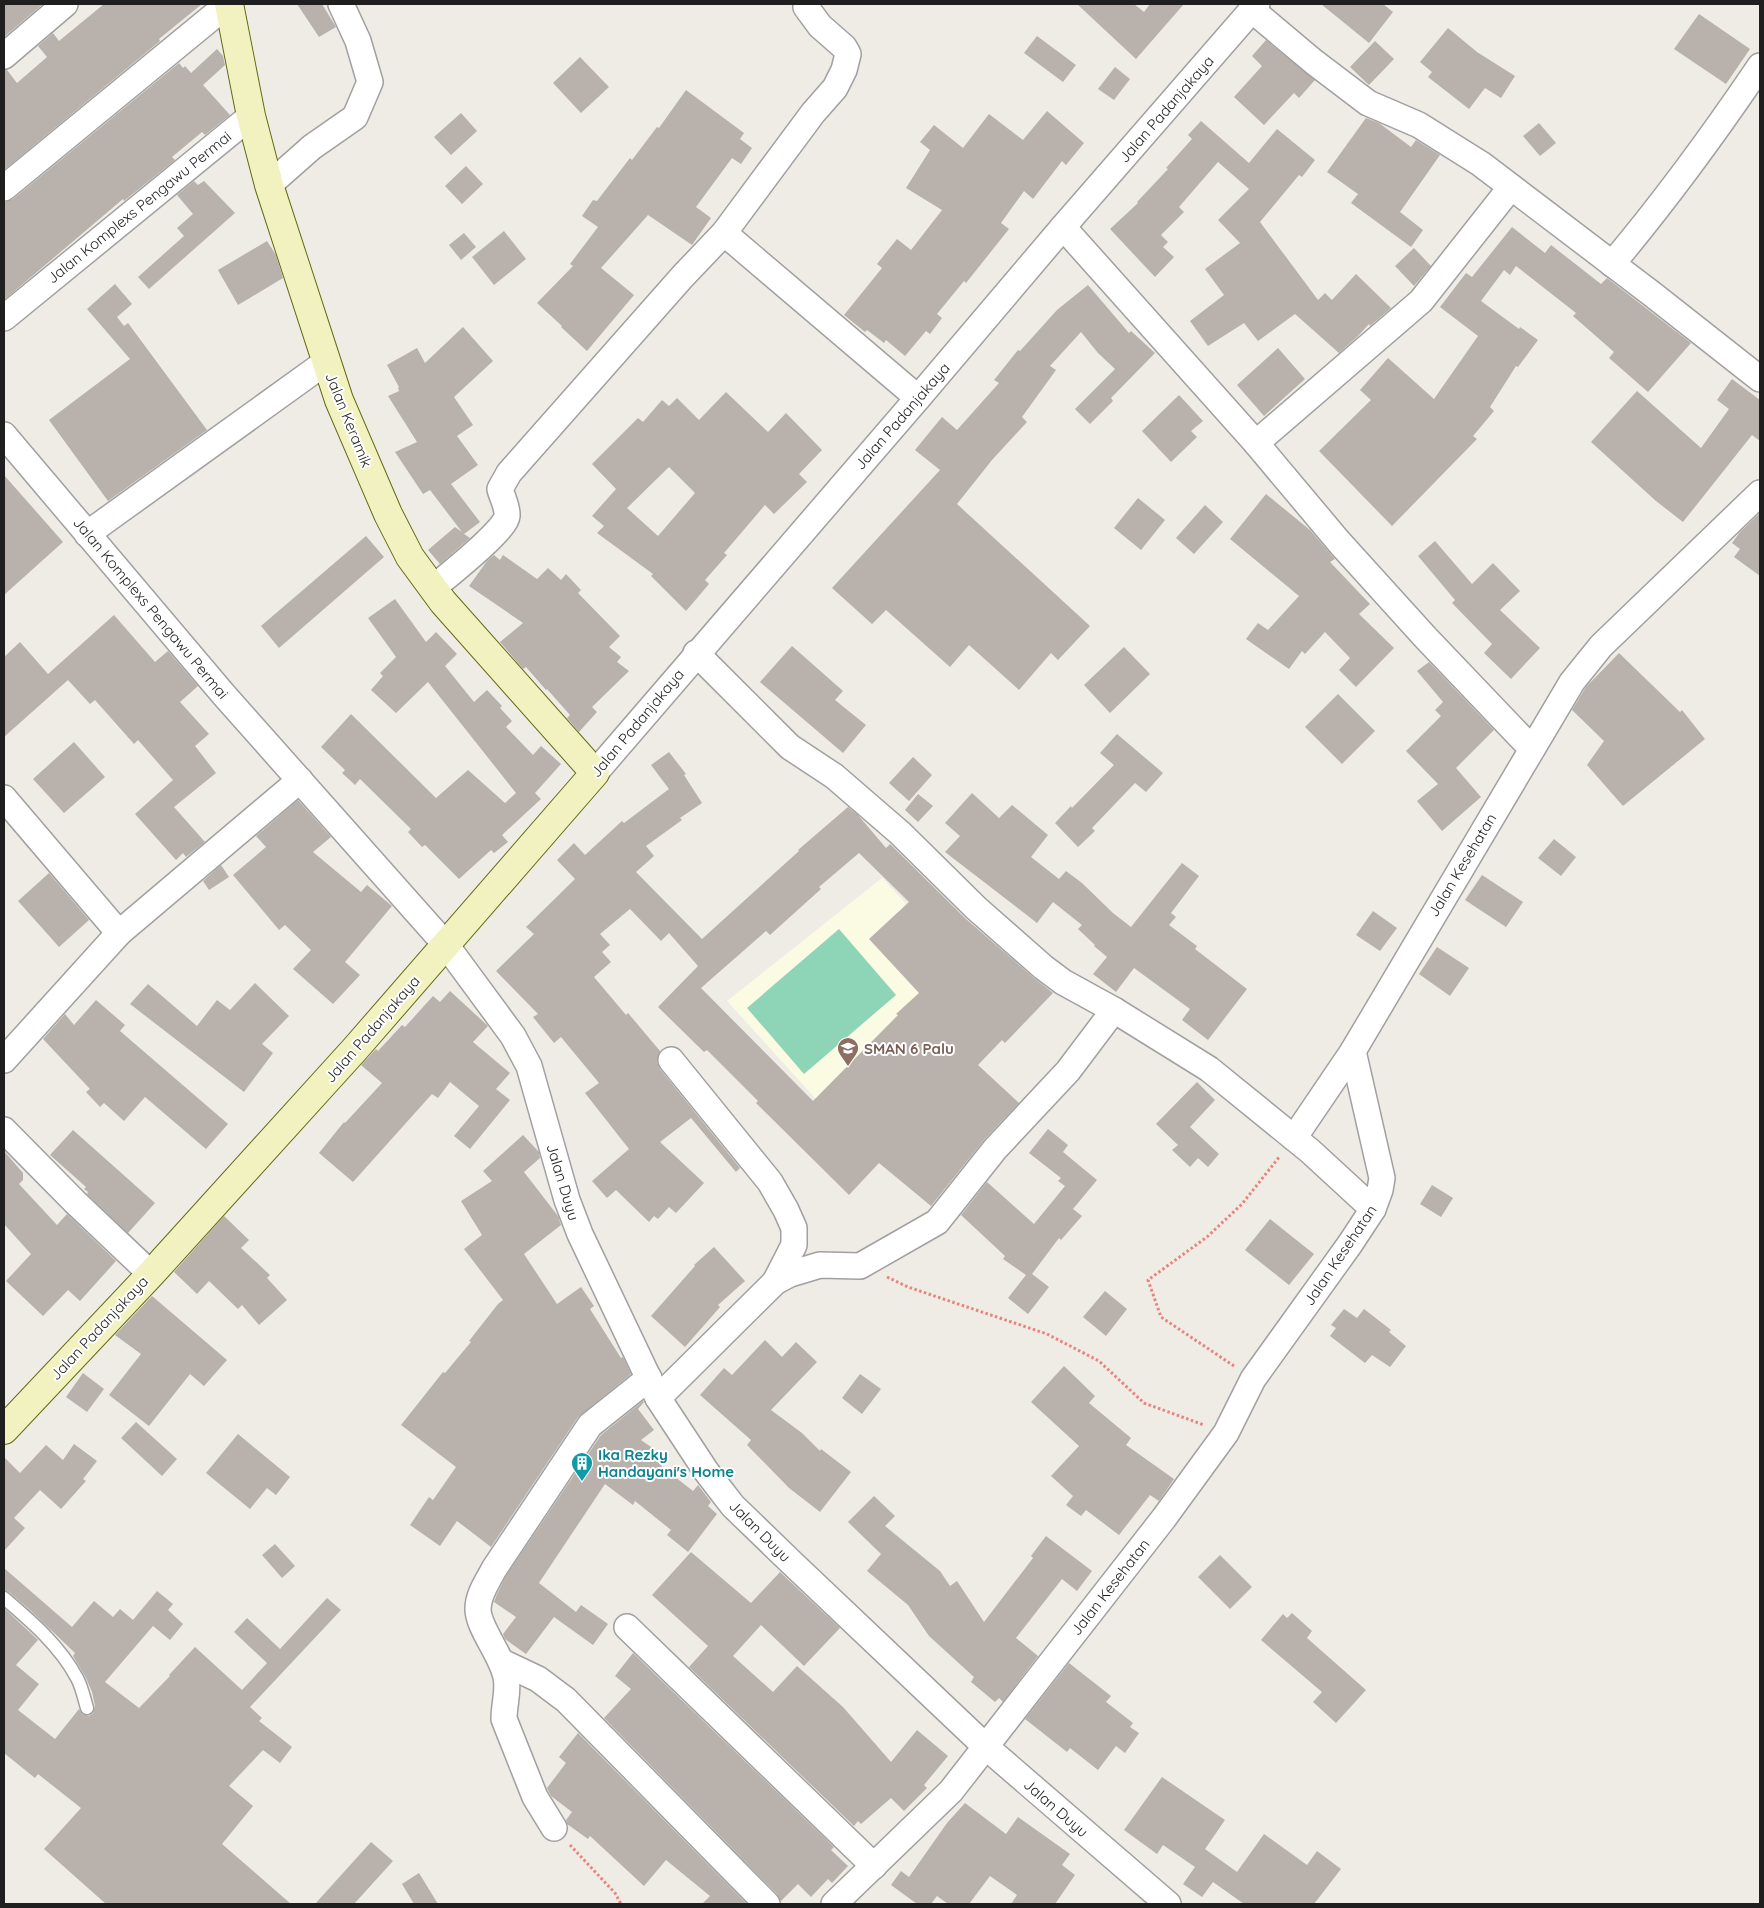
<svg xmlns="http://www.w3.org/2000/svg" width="1764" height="1908" font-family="Quicksand,sans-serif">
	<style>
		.education { fill: #fbfae3 }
		.pitch { fill: #8ed4b6 }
		.building { fill: #b8b1ac; fill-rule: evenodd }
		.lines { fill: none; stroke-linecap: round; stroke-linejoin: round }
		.lane-casing { stroke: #a0a0a0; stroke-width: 15 }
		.street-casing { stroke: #a0a0a0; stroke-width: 28 }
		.secondary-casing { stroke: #646a12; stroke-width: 30 }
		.path { stroke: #e9837d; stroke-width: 3; stroke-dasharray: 2.5 2.5; stroke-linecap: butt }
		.lane { stroke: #fff; stroke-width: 12 }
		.street { stroke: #fff; stroke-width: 25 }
		.secondary { stroke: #f2f2c1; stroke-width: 28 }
		.labels { text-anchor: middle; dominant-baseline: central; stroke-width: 4; stroke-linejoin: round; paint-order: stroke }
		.street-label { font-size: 15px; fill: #1f1f1f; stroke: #fff }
		.education-label { font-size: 15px; font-weight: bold; fill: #785e54; stroke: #fff; text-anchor: start }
		.culture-label { font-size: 15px; font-weight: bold; fill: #0d838f; stroke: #fff; text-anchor: start }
	</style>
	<rect width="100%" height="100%" fill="#efece6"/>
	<path class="education" d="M882,878L985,988L846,1132L727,1001Z"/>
	<path class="pitch" d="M839,929L896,995L804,1074L747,1008Z"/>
	<g class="building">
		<path d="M4,4H43L4,37Z"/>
		<path d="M104,4H202L159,39L160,41L4,170V70H7L17,83L47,57L38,46L53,33L59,41Z"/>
		<path d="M297,4H322L336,27L319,37Z"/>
		<path d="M1077,4H1134L1144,12L1150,4H1184L1136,59Z"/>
		<path d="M1321,4H1383L1393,12L1369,43Z"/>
		<path d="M1699,14L1750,49L1726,84L1674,49Z"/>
		<path d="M1448,28L1477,52L1515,76L1501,98L1485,88L1469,109L1428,77L1432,72L1420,62Z"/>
		<path d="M1037,36L1076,65L1063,82L1024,53Z"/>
		<path d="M1266,40L1315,80L1299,98L1294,93L1264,125L1234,97L1262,66L1252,56Z"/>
		<path d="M1375,41L1394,59L1369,85L1350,67Z"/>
		<path d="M217,49L223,56L225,65L203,85L230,115L205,135L202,132L172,157L175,160L124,201L123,199L4,300V202L13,199L179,63L183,68L185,66L191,73Z"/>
		<path d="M580,57L609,87L581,113L553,83Z"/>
		<path d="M1115,67L1130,79L1114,100L1098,89Z"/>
		<path d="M686,90L744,133L740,139L752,148L741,164L732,158L696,207L711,218L692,245L648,215L601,268L634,295L587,351L561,327L562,326L537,303L573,266L570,264L598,227L582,216L593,200L597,201L630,158L632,160L657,127L659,128Z"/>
		<path d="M1047,111L1084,143L1066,165L1062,161L1033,199L1024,191L1001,223L1009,229L966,283L964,281L937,314L942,318L930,334L926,331L905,356L886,340L884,343L867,330L865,332L844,315L882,268L877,264L897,239L911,250L942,210L906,188L930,150L920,142L934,125L963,148L989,114L1023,140Z"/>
		<path d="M461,113L477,131L451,155L434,137Z"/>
		<path d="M1366,118L1379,123L1411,147L1416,140L1440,155L1400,212L1423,230L1411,247L1351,203L1358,194L1327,172Z"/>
		<path d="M1201,121L1249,163L1277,129L1315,160L1302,177L1299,175L1260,222L1318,300L1325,293L1332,300L1356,274L1391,308L1370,326L1369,324L1357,337L1339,353L1295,314L1258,341L1244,323L1208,346L1190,321L1224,295L1205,269L1240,243L1218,220L1249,189L1218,162L1179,207L1184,212L1161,235L1168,242L1163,247L1174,257L1155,277L1110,229L1138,203L1137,202L1168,169L1166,168L1192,139L1188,135Z"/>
		<path d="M1539,123L1556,143L1540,156L1523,136Z"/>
		<path d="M466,166L483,184L462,204L445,186Z"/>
		<path d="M194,181L198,185L204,181L235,213L149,289L138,277L184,236L177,228L193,214L177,195Z"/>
		<path d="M1512,227L1545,253L1551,245L1601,284L1607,278L1691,343L1648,392L1609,358L1614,352L1573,316L1576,313L1516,266L1510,275L1504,270L1481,301L1519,329L1520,327L1538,340L1518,367L1516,366L1490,407L1494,411L1473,436L1477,439L1392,526L1319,451L1371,400L1360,390L1388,358L1434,399L1478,336L1440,307L1466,273L1472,277Z"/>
		<path d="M504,231L526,259L494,285L472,257Z"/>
		<path d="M464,233L476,247L461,260L449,245Z"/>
		<path d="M267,241L276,255L283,278L238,305L218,270Z"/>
		<path d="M1414,248L1431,266L1414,286L1395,266Z"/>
		<path d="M115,284L132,304L117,317L124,326L128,323L207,430L108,501L49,420L130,359L87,309Z"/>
		<path d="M1088,285L1129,333L1131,331L1155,353L1111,398L1113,401L1090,424L1075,409L1115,369L1098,353L1081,332L1050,366L1056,370L1022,417L1027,422L992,460L957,504L1090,626L1058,660L1051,653L1019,690L969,645L950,667L886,610L872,624L832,588L940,470L915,450L942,417L957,430L999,383L994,380L1018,350L1020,351L1057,310Z"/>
		<path d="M463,327L493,361L454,397L473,425L457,436L478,465L451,484L480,522L464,534L470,538L440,564L428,550L455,527L462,532L430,490L423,494L395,452L417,442L388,396L399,391L398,388L399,387L387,365L417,348L425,363Z"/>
		<path d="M1278,348L1305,379L1264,416L1237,385Z"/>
		<path d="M1732,379L1760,400V441L1752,435L1683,522L1656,501L1591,442L1637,391L1701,448L1729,409L1717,400Z"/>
		<path d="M726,392L768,432L786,413L822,450L799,474L807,482L774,514L765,505L724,553L727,555L705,580L709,584L686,611L651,576L653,574L597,533L604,526L592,516L616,489L592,464L638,418L643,422L662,400L669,406L677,398L699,420ZM669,467L695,493L658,536L627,508Z"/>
		<path d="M1179,395L1203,421L1191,431L1197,437L1171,462L1142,431Z"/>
		<path d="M4,475L63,542L4,595Z"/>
		<path d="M1266,494L1310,530L1335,559L1330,562L1370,604L1359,614L1394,648L1356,687L1339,670L1350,658L1325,632L1305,654L1302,651L1289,669L1246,639L1258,623L1268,630L1299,596L1230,539Z"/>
		<path d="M1138,498L1165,520L1141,550L1114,528Z"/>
		<path d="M1205,505L1223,522L1194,554L1176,538Z"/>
		<path d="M1760,513V576L1734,557L1740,549L1732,543L1740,532Z"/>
		<path d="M366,536L384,557L279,648L261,626Z"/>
		<path d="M1435,541L1472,584L1493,563L1520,591L1500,610L1540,648L1511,679L1484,653L1492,644L1452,603L1455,600L1418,556Z"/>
		<path d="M494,555L500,560L503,555L537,579L548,568L561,580L566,574L581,590L578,593L620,636L609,647L621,657L617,662L629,671L592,707L597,712L579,732L567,718L570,715L547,689L546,690L526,667L523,669L500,642L523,623L469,586L487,561Z"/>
		<path d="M395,599L426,642L436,632L457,654L445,666L474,702L487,690L502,706L500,708L512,721L506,727L533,755L541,746L561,764L535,793L541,799L502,835L508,842L494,853L491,850L459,879L425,845L422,847L408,832L411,829L360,779L355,785L342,773L345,770L321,747L351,714L436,798L468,770L505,803L516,793L428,682L396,713L371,690L383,676L380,673L396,657L368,618Z"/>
		<path d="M114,615L155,662L168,651L198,686L180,702L209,734L195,746L216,773L174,807L205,842L186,857L183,853L176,860L135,814L173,780L138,740L134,744L95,700L90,704L68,680L4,737V657L20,642L48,674Z"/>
		<path d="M792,646L843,691L835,700L866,725L843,753L760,682Z"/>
		<path d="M1124,647L1150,674L1110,713L1084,685Z"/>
		<path d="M1619,653L1680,712L1682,710L1705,739L1623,806L1587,765L1604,741L1572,710L1586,687Z"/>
		<path d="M1429,662L1494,730L1456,768L1481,797L1442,831L1417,801L1438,784L1406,751L1441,716L1435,710L1443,702L1417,671Z"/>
		<path d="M1338,694L1375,731L1342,764L1305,727Z"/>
		<path d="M1117,734L1163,773L1146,792L1135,783L1092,828L1095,831L1078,847L1055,823L1071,806L1072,808L1114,765L1100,753Z"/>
		<path d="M74,742L105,777L64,813L33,779Z"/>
		<path d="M669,752L686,774L684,775L702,803L680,818L682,820L646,846L654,856L636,872L702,939L799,851L798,850L848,807L858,815L886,848L890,844L966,919L1034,978L1053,993L1005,1043L1002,1040L978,1065L1019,1103L984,1140L931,1206L879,1163L849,1195L756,1103L758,1101L707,1050L704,1052L658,1007L698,966L669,933L661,941L630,909L600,934L610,945L602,952L611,962L594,977L626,1015L628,1013L660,1051L657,1062L660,1069L740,1168L736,1172L691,1118L660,1142L704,1183L676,1213L669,1207L658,1219L654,1216L649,1222L616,1190L607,1198L592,1181L629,1149L585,1093L599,1083L561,1037L554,1043L533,1017L538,1014L496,971L534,934L526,927L575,879L557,860L574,843L585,855L622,821L624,823L669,789L651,765ZM859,853L909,902L869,939L919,993L896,1014L898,1015L813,1101L701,988L766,931L770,935L821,889L819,887Z"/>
		<path d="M913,757L932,775L909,801L889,783Z"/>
		<path d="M972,793L999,818L1012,805L1048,835L1031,857L1059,879L1066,871L1082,883L1113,913L1131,927L1182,863L1199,876L1171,913L1176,917L1169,925L1197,946L1195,949L1247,989L1208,1040L1182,1020L1190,1009L1134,968L1116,992L1093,974L1107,957L1094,946L1095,945L1078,929L1082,925L1053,902L1037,923L945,852L960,836L945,823Z"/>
		<path d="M918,794L933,806L918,822L905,810Z"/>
		<path d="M298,800L331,837L313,852L361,892L367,885L392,906L345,962L360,975L333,1004L293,969L311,950L285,925L279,930L233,875L266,847L256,836Z"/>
		<path d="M1554,839L1576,857L1561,876L1538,858Z"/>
		<path d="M221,865L229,877L209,890L203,881Z"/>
		<path d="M49,873L89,920L59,947L18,901Z"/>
		<path d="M1482,875L1523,902L1506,927L1465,900Z"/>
		<path d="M1373,911L1397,928L1380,951L1356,935Z"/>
		<path d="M1437,947L1469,968L1450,996L1419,974Z"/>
		<path d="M255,983L289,1016L262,1044L273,1053L244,1092L130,1004L148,984L197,1026L217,1000L230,1010Z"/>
		<path d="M450,991L488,1026L473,1042L510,1073L496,1089L510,1100L470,1149L454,1136L479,1106L450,1082L438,1098L432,1094L353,1182L319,1153L344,1122L345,1123L382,1083L361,1065L376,1049L378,1051L402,1025L405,1027L433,996L440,1002Z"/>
		<path d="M96,1000L125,1025L120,1031L228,1124L206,1149L145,1097L124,1121L104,1103L100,1107L86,1092L90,1089L43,1039L65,1014L74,1025Z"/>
		<path d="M1197,1082L1215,1100L1190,1127L1219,1154L1208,1167L1198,1158L1190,1167L1172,1150L1178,1145L1156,1124Z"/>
		<path d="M1048,1129L1068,1145L1063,1152L1097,1180L1073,1209L1082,1216L1061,1240L1059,1238L1032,1274L1049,1287L1028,1314L1008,1298L1026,1275L1003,1259L1005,1256L961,1215L987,1182L1034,1224L1065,1186L1058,1181L1061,1178L1029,1153Z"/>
		<path d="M73,1130L155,1203L128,1233L87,1194L88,1192L84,1189L86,1187L50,1155Z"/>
		<path d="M523,1135L539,1152L540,1158L524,1172L558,1216L561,1225L524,1254L557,1304L581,1287L594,1306L590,1309L621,1358L623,1357L631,1374L578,1417L491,1547L457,1521L440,1546L410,1525L429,1497L433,1500L456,1467L401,1425L443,1372L445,1373L471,1342L469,1341L498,1304L503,1300L464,1249L482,1235L461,1201L492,1181L483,1171Z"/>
		<path d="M4,1151L23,1173V1180L19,1184L57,1225L67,1214L116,1261L80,1301L68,1290L43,1316L6,1281L31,1254L4,1224Z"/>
		<path d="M1432,1185L1453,1198L1441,1217L1420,1204Z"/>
		<path d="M224,1216L249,1240L241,1248L270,1275L267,1278L287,1300L259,1325L242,1305L238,1309L209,1281L197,1294L174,1272Z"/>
		<path d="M1270,1219L1314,1254L1289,1285L1245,1250Z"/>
		<path d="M714,1247L745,1281L718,1305L720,1307L685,1347L651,1316L695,1266L694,1265Z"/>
		<path d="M1105,1291L1127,1309L1106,1336L1083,1317Z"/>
		<path d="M152,1296L227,1360L204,1386L190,1374L149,1426L109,1395L141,1354L115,1335Z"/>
		<path d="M1344,1309L1357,1318L1364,1309L1391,1330L1389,1332L1406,1346L1390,1367L1372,1355L1365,1363L1330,1336L1336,1328L1331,1325Z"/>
		<path d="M765,1340L782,1357L796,1342L817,1362L771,1410L802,1433L820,1451L821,1449L851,1472L820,1512L789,1488L747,1445L751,1440L700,1395L724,1368L732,1375Z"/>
		<path d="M1064,1366L1095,1396L1089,1403L1131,1438L1126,1445L1174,1479L1159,1501L1150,1495L1119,1535L1086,1510L1081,1516L1066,1505L1073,1496L1051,1476L1079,1446L1031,1402Z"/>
		<path d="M83,1373L104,1389L87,1412L66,1397Z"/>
		<path d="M860,1374L881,1389L862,1414L842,1398Z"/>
		<path d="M643,1401L644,1402L638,1409L654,1430L641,1440L667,1458L661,1466L693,1491L698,1485L711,1502L708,1506L717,1514L688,1552L667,1535L671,1530L635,1501L633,1505L605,1484L539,1583L576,1612L581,1605L608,1624L593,1645L554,1617L526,1654L505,1639L503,1634L516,1617L494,1602L497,1594L506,1576L601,1435Z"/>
		<path d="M136,1422L177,1459L162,1476L121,1438Z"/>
		<path d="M238,1434L290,1477L276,1495L267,1488L250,1509L206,1473Z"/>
		<path d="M74,1444L97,1461L83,1479L86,1481L61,1509L40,1490L14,1518L25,1528L4,1551V1457L20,1473L46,1445L63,1460Z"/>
		<path d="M874,1496L895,1516L885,1526L940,1571L950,1586L957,1581L984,1622L1033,1558L1031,1556L1046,1536L1092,1571L1077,1591L1062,1579L1016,1638L1038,1656L1003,1702L999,1698L995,1702L971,1682L974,1677L929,1636L908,1605L867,1571L881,1554L848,1522Z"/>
		<path d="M275,1544L295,1566L282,1578L262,1555Z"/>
		<path d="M691,1552L751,1603L780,1572L840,1628L804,1666L761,1625L733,1656L773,1692L797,1666L843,1707L891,1762L917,1730L948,1756L924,1785L927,1788L904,1811L891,1798L861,1824L858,1821L854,1826L689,1667L708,1646L652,1595Z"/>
		<path d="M1220,1555L1252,1587L1230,1609L1198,1577Z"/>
		<path d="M4,1568L72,1627L94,1601L113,1617L120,1609L133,1620L157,1591L173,1604L168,1610L183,1624L170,1640L153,1626L105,1682L139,1708L170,1676L169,1675L195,1647L242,1690L267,1663L234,1632L247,1618L280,1649L327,1598L341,1610L250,1707L262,1718L259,1721L292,1747L280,1763L263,1750L229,1786L253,1806L222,1844L291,1904H106L44,1849L81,1808L38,1774L35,1778L4,1753V1608L38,1640L16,1665L39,1684L18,1710L55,1739L79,1709L82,1714L89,1716L93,1713L95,1706L92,1692L86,1678L73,1656L75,1653L30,1610L9,1592L4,1590Z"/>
		<path d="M1292,1613L1312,1631L1307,1638L1366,1690L1336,1723L1313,1702L1322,1692L1261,1640L1283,1614L1287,1618Z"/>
		<path d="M633,1653L834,1847L831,1850L848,1866L832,1883L828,1879L811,1897L798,1884L781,1901L777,1894L604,1718L631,1689L615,1676Z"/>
		<path d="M1069,1663L1111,1696L1106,1702L1133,1723L1130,1727L1139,1733L1125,1753L1116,1746L1098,1770L1070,1748L1067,1752L1025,1719Z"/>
		<path d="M578,1733L747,1904H702L710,1896L666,1860L644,1886L590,1836L588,1839L567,1824L566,1820L572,1812L551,1796L547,1788L566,1763L559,1757Z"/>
		<path d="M1162,1777L1225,1820L1205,1849L1237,1872L1264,1834L1307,1865L1317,1851L1341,1869L1314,1904H1244L1213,1882L1202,1897L1183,1884L1195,1867L1163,1845L1157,1854L1124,1830Z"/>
		<path d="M965,1803L1006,1834L1018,1817L1070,1854L1062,1865L1075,1875L1055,1904H1011L1017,1895L990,1876L969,1904H948L937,1896L931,1904H917L891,1885L901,1871L909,1877L947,1823Z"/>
		<path d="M371,1842L393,1861L354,1904H315Z"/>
		<path d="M419,1873L438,1904H414L402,1884Z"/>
	</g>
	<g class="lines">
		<g class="lane-casing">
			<path id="lane" d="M4,1598C31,1621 60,1646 77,1678C82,1687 84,1698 87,1708"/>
		</g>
		<g class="street-casing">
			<g id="street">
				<path d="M1252,10L1314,62L1368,103L1419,125L1481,164L1652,294L1760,379"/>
				<path d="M4,56L65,4"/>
				<path d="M269,185L312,147L355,117L370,82L358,41L341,4"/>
				<path d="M4,188L228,4"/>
				<path d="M1063,227L1256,443L1339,542L1426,638L1532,749"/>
				<path d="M724,233L918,398"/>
				<path d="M1612,264C1665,201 1714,134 1760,66"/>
				<path d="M4,318L251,116"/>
				<path d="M4,435L224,695L446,945L513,1036L529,1066L567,1200L580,1234L658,1398L706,1471L719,1488L733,1506L793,1564L986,1747L1168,1904"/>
				<path d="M1256,443L1421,301L1511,187"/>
				<path d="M87,534L326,362"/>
				<path d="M433,588C446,577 506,530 507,516C508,508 502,497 500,489L509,473L683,276L724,233L813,113L835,88L844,70L848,54L844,47L820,26L806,7L807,4"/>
				<path d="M696,653L790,747L834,776L900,833L976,908L1043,967L1063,982L1114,1010L1209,1069L1310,1151L1373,1209"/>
				<path d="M595,773L918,398L1063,227L1257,4"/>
				<path d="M4,798L119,933"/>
				<path d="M4,1060L119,933L300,780"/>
				<path d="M671,1060L770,1182L786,1210L794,1228V1245L775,1282"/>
				<path d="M4,1130L75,1202L151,1274"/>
				<path d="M1294,1138L1353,1051L1572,682L1601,646L1760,493"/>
				<path d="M658,1398L775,1282L790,1274L820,1265L860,1266L937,1222L995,1149L1068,1071L1114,1010"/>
				<path d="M627,1627L874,1866"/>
				<path d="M502,1662L538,1679L566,1700L767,1904"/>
				<path d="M554,1828L535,1797L504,1719C504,1704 509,1691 506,1677C502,1655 478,1628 478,1609C478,1594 488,1581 494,1569L590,1425L649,1378"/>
				<path d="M834,1904L951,1791L1164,1518L1226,1433L1253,1379L1350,1244L1373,1209L1380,1190L1382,1178L1353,1051"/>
			</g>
		</g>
		<g class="secondary-casing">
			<path id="secondary" d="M4,1430L151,1274L355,1049L595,773L443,602L410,557L388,514L339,400L269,185L251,116L229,4"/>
		</g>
		<g class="path">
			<path d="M887,1277L908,1287L1047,1334L1099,1361L1144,1403L1204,1425"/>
			<path d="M1234,1366L1161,1317L1148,1280L1207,1237L1242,1204L1280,1156"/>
			<path d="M570,1845L615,1893L621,1904"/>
		</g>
		<use href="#lane" class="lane"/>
		<use href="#street" class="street"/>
		<use href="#secondary" class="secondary"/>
	</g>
	<defs>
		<g id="school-pin" transform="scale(1.125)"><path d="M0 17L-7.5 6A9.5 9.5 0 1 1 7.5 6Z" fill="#8d6e63" stroke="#fff"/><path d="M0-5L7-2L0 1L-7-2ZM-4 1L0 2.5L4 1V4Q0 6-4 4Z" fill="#fff"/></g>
		<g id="building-pin" transform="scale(1.125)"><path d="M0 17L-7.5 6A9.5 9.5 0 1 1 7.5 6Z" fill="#0f9aa8" stroke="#fff"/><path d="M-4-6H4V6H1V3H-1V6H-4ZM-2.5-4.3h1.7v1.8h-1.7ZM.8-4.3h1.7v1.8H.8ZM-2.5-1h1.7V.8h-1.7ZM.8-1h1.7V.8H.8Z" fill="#fff"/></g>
	</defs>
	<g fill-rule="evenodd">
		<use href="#school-pin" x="848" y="1048"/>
		<use href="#building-pin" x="582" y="1463"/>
	</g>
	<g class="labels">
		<g class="street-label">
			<text transform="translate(1166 109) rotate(-49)">Jalan Padanjakaya</text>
			<text transform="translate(139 207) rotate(-39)">Jalan Komplexs Pengawu Permai</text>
			<text transform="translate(902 416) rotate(-49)">Jalan Padanjakaya</text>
			<text transform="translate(349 420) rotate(68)">Jalan Keramik</text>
			<text transform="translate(151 608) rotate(50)">Jalan Komplexs Pengawu Permai</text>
			<text transform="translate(637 723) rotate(-50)">Jalan Padanjakaya</text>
			<text transform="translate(1462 865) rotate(-59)">Jalan Kesehatan</text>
			<text transform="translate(372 1029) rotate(-49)">Jalan Padanjakaya</text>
			<text transform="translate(563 1182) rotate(73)">Jalan Duyu</text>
			<text transform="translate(1340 1255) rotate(-56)">Jalan Kesehatan</text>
			<text transform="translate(99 1328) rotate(-47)">Jalan Padanjakaya</text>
			<text transform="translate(760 1531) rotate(45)">Jalan Duyu</text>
			<text transform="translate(1110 1587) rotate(-52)">Jalan Kesehatan</text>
			<text transform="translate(1056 1808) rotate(41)">Jalan Duyu</text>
		</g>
		<g class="education-label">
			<text x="864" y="1048">SMAN 6 Palu</text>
		</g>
		<g class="culture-label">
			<text x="598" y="1454">Ika Rezky<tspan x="598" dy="17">Handayani's Home</tspan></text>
		</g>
	</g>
	<rect width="1764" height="1908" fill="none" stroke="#1f1f1f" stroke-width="10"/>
</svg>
